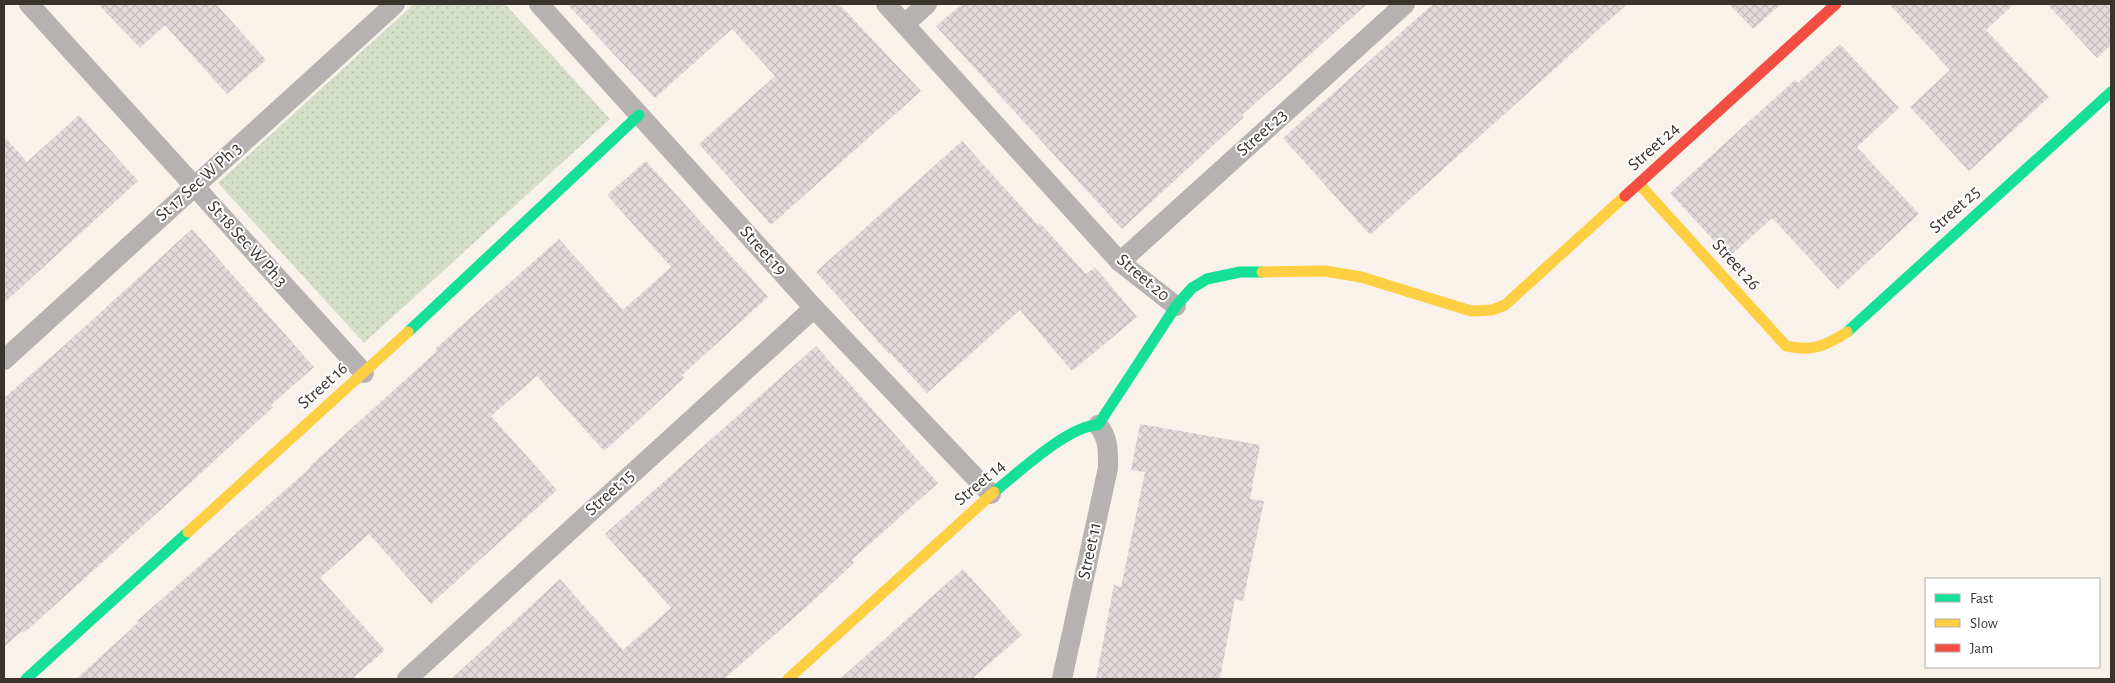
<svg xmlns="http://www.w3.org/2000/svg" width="2115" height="683" font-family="'Alegreya Sans',sans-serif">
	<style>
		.park { fill: url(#park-dots) }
		.building { fill: url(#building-cross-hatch) }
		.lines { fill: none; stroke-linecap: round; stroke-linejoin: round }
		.street { stroke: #b6b2b1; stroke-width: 20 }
		.fast { stroke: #16e098; stroke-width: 11 }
		.slow { stroke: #ffcf43; stroke-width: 11 }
		.jam { stroke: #f24e42; stroke-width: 11 }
		.labels { text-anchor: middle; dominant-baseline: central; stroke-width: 4; stroke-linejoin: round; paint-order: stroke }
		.street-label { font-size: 18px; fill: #39332d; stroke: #fff }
	</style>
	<defs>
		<pattern id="park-dots" width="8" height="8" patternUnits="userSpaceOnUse" patternTransform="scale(1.25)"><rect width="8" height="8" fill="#d5dfc8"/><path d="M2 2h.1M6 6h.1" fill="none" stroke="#b8c0ac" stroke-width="1.8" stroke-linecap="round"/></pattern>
		<pattern id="building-cross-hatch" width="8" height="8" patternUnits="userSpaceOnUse" patternTransform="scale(1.25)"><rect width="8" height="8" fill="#e1dcdb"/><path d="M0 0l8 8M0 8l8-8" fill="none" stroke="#c2bdbc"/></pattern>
	</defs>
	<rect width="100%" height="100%" fill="#f8f2eb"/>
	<path class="park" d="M414,4H505L610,119L364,343L218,183Z"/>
	<g class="building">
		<path d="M98,4H216L266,60L227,94L165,25L140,48Z"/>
		<path d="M567,4H839L921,91L771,225L699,144L775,76L732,29L655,98Z"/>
		<path d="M962,4H1367L1242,115L1244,117L1122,229L936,26Z"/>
		<path d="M1433,4H1627L1370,235L1283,138Z"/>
		<path d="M1729,4H1781L1753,29Z"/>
		<path d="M1889,4H2014L1986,30L2049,97L1969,171L1910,107L1950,70Z"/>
		<path d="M2047,4H2111V45L2097,58Z"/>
		<path d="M1840,44L1899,108L1857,147L1919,214L1838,289L1772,218L1729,257L1670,193L1795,80L1798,83Z"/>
		<path d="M79,115L138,181L4,303V136L27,162Z"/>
		<path d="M962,141L1038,225L1040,223L1086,274L1095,267L1137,317L1072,371L1020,310L927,393L890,353L889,354L816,272Z"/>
		<path d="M646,161L768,297L682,375L684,378L642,417L604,451L537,376L491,416L557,490L431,604L369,534L320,578L385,650L352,679H76L139,622L137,621L310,468L309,467L437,351L435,349L559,239L623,310L671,267L607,195Z"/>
		<path d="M192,229L314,367L271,405L273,407L187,486L24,633L22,631L4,647V398L67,343Z"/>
		<path d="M816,346L938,483L852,560L854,563L812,602L724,679H451L560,579L623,650L671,608L605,534Z"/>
		<path d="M1140,424L1260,445L1250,499L1264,501L1243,601L1235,599L1220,679H1096L1114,585L1121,587L1145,472L1131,470Z"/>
		<path d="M963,569L1022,635L972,679H840Z"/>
	</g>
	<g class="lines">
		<g class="street">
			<path d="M29,4L364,373"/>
			<path d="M539,4L814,308L991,494"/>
			<path d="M886,4L1120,262L1176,306"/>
			<path d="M905,24L927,4"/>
			<path d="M1120,262L1405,4"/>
			<path d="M4,360L395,4"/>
			<path d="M407,679L814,308"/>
			<path d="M1062,679L1108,468C1108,451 1109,439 1098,425"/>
		</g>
		<g class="fast">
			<path d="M408,332L639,115"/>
			<path d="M1847,332L2111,92"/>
			<path d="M994,492C1018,473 1069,425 1098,425L1176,306L1192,288L1207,279L1240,272H1262"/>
			<path d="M26,679L188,532"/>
		</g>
		<g class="slow">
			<path d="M1639,184L1786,346C1811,352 1826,346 1847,332"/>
			<path d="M1262,272L1325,271L1361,277L1471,311L1492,310L1505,305L1625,196"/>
			<path d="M188,532L408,332"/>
			<path d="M788,679L994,492"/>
		</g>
		<path class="jam" d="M1625,196L1836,4"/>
	</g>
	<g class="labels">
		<g class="street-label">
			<text transform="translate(1262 133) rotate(-42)">Street 23</text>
			<text transform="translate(1654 147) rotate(-42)">Street 24</text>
			<text transform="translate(199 182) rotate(-42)">St 17 Sec W Ph 3</text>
			<text transform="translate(1955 210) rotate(-42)">Street 25</text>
			<text transform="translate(247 244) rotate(48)">St 18 Sec W Ph 3</text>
			<text transform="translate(763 251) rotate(48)">Street 19</text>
			<text transform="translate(1736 265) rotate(48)">Street 26</text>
			<text transform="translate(1143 278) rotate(40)">Street 20</text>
			<text transform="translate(323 386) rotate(-42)">Street 16</text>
			<text transform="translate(980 483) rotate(-40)">Street 14</text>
			<text transform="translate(610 493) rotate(-42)">Street 15</text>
			<text transform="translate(1090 551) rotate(-78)">Street 11</text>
		</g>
	</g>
	<rect width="2115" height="683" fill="none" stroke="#39332d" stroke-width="10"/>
	<rect x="1925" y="578" width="175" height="90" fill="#ffffff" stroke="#b0adab"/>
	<rect x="1935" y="594" width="25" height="8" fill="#16e098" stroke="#b0adab"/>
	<text x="1970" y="603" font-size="15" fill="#39332d">Fast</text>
	<rect x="1935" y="619" width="25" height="8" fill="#ffcf43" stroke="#b0adab"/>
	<text x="1970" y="628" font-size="15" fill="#39332d">Slow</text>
	<rect x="1935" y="644" width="25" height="8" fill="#f24e42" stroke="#b0adab"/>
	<text x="1970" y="653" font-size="15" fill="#39332d">Jam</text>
</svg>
